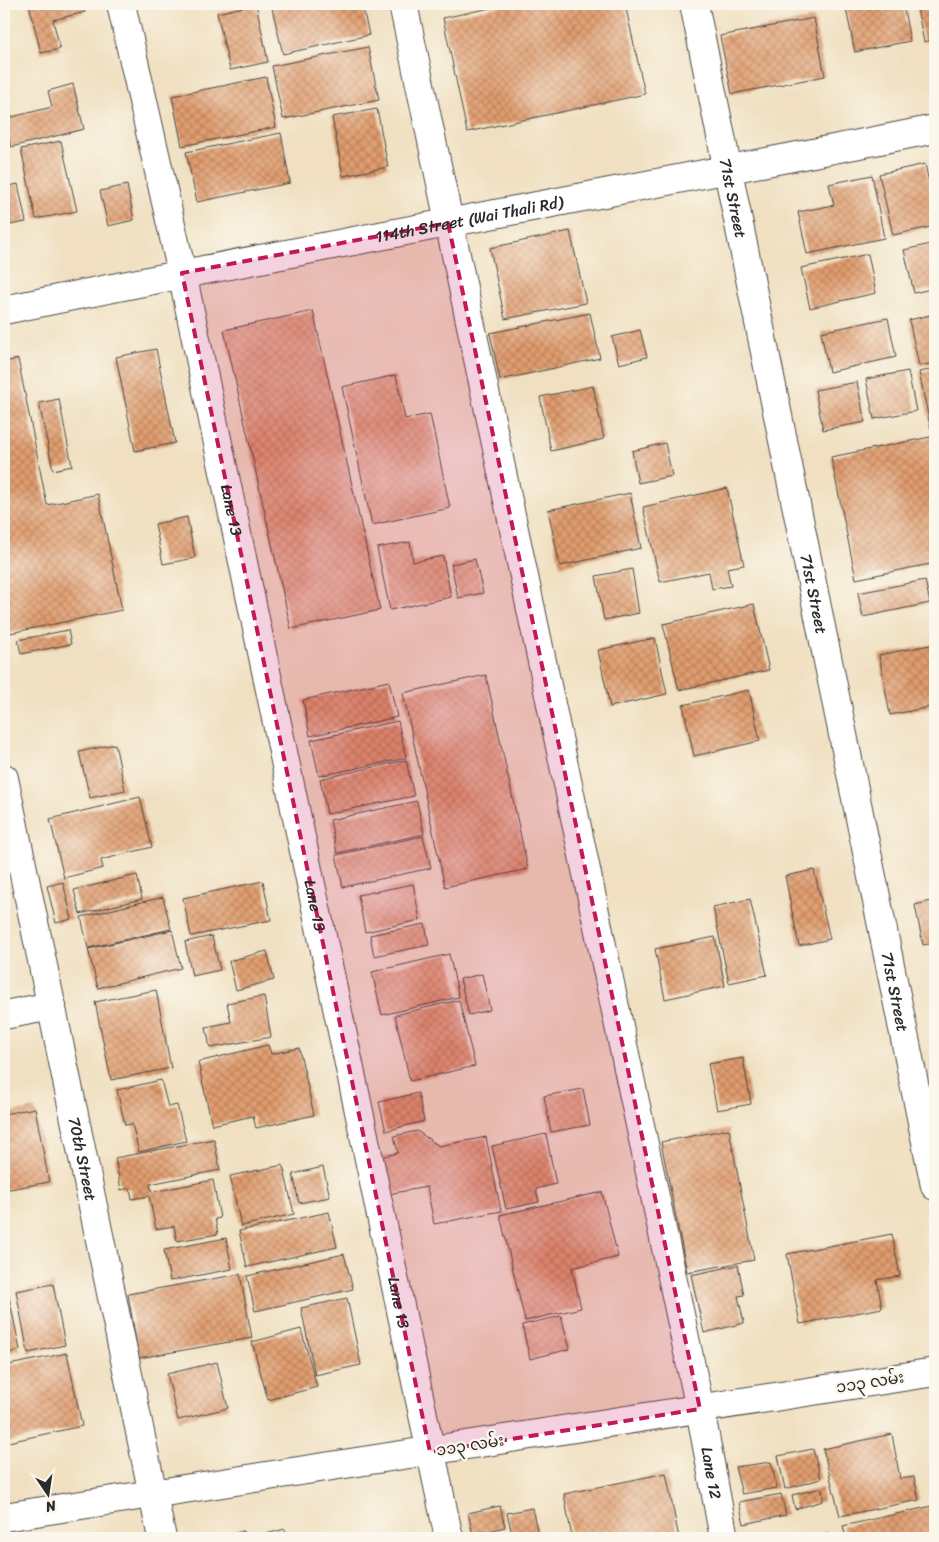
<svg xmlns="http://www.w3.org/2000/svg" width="939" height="1542" font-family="Sriracha,'Noto Sans Myanmar',sans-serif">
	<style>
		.building { fill: url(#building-cross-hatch) }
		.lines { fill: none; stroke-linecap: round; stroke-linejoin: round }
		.street-casing { stroke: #494642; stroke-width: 30 }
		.street { stroke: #fff; stroke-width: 28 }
		.marked { fill: #c2185b; fill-opacity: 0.2; stroke: #c2185b; stroke-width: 4; stroke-dasharray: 10 6; stroke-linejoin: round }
		.labels { text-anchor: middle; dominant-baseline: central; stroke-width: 4.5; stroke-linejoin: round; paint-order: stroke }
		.street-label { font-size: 16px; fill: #2b2b2b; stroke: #fbf7ec }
	</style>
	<defs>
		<pattern id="building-cross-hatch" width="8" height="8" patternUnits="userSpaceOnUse" patternTransform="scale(1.25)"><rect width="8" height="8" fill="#e19d6e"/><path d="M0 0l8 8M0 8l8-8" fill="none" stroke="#b7805b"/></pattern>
	</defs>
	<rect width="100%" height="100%" fill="#fbf7ec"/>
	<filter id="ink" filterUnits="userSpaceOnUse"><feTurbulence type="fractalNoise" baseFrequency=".02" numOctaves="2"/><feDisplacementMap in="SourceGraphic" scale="10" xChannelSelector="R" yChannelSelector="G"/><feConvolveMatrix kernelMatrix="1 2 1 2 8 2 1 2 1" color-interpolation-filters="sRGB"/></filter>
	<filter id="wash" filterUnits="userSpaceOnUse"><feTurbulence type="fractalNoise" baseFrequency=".0096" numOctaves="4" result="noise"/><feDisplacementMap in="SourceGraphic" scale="20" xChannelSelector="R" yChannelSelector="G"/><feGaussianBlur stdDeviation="1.12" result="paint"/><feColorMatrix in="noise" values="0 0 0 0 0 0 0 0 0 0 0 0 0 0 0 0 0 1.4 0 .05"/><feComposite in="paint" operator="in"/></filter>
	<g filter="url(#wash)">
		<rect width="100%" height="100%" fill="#f0e0c1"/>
		<g id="blocks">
			<g class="building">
				<path d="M29,4H83L85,12L53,20L60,49L41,53Z"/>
				<path d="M189,4H208V5L190,8Z"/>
				<path d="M256,4L268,62L230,70L217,13Z"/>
				<path d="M271,4H362L369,35L283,54Z"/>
				<path d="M509,4H625L645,94L467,132L443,18Z"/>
				<path d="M871,4H903L910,41L855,52L846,9Z"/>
				<path d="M916,4H935V39L924,42Z"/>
				<path d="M814,18L825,76L732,94L720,36Z"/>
				<path d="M368,47L379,100L283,119L272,66Z"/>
				<path d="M266,77L276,127L182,146L172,96Z"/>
				<path d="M73,84L84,129L11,147L4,119L52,107L48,91Z"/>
				<path d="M377,109L388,167L343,176L332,117Z"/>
				<path d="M281,133L290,183L197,202L186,152Z"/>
				<path d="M61,141L77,211L36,219L21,149Z"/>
				<path d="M925,164L935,210V226L893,235L879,174Z"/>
				<path d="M872,175L884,238L807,254L798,212L834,205L829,184Z"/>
				<path d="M18,184L26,222L4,226V187Z"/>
				<path d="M127,185L134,220L108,226L100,191Z"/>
				<path d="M570,231L586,303L505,319L490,248Z"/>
				<path d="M935,243V288L914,293L904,250Z"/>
				<path d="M868,254L876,293L810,308L801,268Z"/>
				<path d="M313,311L380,610L291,629L224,330Z"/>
				<path d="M590,313L600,358L500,380L490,333Z"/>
				<path d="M935,314V363L919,366L909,320Z"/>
				<path d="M888,318L896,357L829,372L821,332Z"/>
				<path d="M640,330L647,357L619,364L612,337Z"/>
				<path d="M156,349L175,443L135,451L116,357Z"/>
				<path d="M18,359L47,505L98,494L122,610L10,633L4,604V362Z"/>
				<path d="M935,369V428L931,429L919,372Z"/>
				<path d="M908,371L916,411L874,419L866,379Z"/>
				<path d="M396,375L405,419L430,414L450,508L372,525L342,387Z"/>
				<path d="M857,382L865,422L823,430L815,390Z"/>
				<path d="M593,386L604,439L551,451L540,397Z"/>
				<path d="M59,399L72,466L53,470L39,403Z"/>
				<path d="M935,436V563L856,579L831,457Z"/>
				<path d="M665,443L672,476L638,483L632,451Z"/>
				<path d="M727,488L744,565L727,568L731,586L712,589L709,572L660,582L643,507Z"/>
				<path d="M630,493L641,548L560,566L548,510Z"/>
				<path d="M187,517L195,558L163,564L155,524Z"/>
				<path d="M410,542L413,562L443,556L451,597L390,610L377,548Z"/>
				<path d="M475,559L483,593L458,598L451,564Z"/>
				<path d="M632,569L639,613L604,620L596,576Z"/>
				<path d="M925,580L930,603L863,617L858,593Z"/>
				<path d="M754,604L769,670L679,690L663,624Z"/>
				<path d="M68,630L71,644L21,654L18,640Z"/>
				<path d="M655,638L667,694L610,707L598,650Z"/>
				<path d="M935,644V706L890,715L879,655Z"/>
				<path d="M486,675L528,869L445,887L403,693Z"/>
				<path d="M389,681L397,717L310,736L303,700Z"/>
				<path d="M749,690L760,741L694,756L683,705Z"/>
				<path d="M398,721L406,758L319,776L311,740Z"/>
				<path d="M115,744L125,790L90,798L79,752Z"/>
				<path d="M406,760L414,796L327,814L320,779Z"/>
				<path d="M140,797L152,847L101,860L103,868L64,878L50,819Z"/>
				<path d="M417,801L424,834L337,853L330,820Z"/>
				<path d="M423,836L431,868L343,887L336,855Z"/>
				<path d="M814,870L830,939L799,946L785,876Z"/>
				<path d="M137,875L142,899L80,914L74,890Z"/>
				<path d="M263,881L271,920L191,936L183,898Z"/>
				<path d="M63,882L72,919L56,923L47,886Z"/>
				<path d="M413,884L420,920L365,932L358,895Z"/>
				<path d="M163,897L171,929L88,948L81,917Z"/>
				<path d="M750,899L767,975L729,983L713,907Z"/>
				<path d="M935,900V943L923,945L915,905Z"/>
				<path d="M425,924L429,945L374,956L370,935Z"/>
				<path d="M172,930L181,968L98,988L88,949Z"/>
				<path d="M212,936L220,970L192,976L185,942Z"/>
				<path d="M715,937L725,986L665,999L655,949Z"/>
				<path d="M267,951L274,980L236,990L229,961Z"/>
				<path d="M449,954L459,997L382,1015L372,972Z"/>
				<path d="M482,974L490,1010L469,1015L460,979Z"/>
				<path d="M156,990L171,1068L111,1080L95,1002Z"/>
				<path d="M264,996L271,1037L210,1048L206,1027L231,1022L227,1003Z"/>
				<path d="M459,1000L475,1066L410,1081L395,1015Z"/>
				<path d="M268,1045L271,1054L299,1048L314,1115L256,1128L253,1116L212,1125L198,1062Z"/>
				<path d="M743,1058L751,1104L717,1110L708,1064Z"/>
				<path d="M161,1080L168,1107L177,1105L186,1141L139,1152L132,1124L125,1125L117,1090Z"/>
				<path d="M583,1089L590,1125L551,1132L544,1096Z"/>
				<path d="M418,1093L424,1121L386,1131L379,1102Z"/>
				<path d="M35,1108L49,1182L4,1190V1114Z"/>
				<path d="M729,1129L754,1260L687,1272L661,1142Z"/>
				<path d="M417,1131L439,1146L486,1137L501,1211L434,1224L427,1187L388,1194L380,1157L398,1153L394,1136Z"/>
				<path d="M546,1134L556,1184L536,1189L539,1202L506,1209L492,1146Z"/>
				<path d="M214,1139L220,1170L150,1184L152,1192L213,1180L220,1218L215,1219L218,1234L177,1241L174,1226L156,1229L149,1196L132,1199L130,1188L121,1190L115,1158Z"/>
				<path d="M283,1165L294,1214L241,1226L230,1176Z"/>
				<path d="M323,1167L330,1197L299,1203L293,1174Z"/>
				<path d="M602,1192L618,1257L572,1268L581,1308L525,1321L500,1215Z"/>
				<path d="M329,1212L337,1247L247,1267L239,1231Z"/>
				<path d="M892,1234L900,1276L877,1280L882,1308L800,1324L787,1254Z"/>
				<path d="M226,1238L232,1269L170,1281L164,1250Z"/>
				<path d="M344,1254L353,1289L255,1311L247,1276Z"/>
				<path d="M738,1265L744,1295L738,1296L744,1323L704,1333L691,1275Z"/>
				<path d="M240,1274L252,1338L139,1358L128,1294Z"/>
				<path d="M53,1284L65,1345L28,1353L16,1291Z"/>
				<path d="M7,1287L20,1350L4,1354V1288Z"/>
				<path d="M347,1298L361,1365L315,1375L301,1308Z"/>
				<path d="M561,1316L570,1349L530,1359L522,1325Z"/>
				<path d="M301,1329L317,1387L268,1400L252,1342Z"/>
				<path d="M67,1353L82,1426L4,1443V1366Z"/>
				<path d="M217,1362L228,1408L178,1420L167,1374Z"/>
				<path d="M892,1434L900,1479L914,1477L919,1500L840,1516L823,1449Z"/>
				<path d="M813,1449L821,1479L785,1489L778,1456Z"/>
				<path d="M771,1462L777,1488L742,1494L735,1467Z"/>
				<path d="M666,1473L679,1538H572L564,1494Z"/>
				<path d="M822,1488L823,1501L795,1509L792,1495Z"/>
				<path d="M781,1494L786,1515L744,1524L739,1502Z"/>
				<path d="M500,1506L505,1527L473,1535L468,1513Z"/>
				<path d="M932,1506L935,1522V1538H846L843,1526Z"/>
				<path d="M532,1508L539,1538H513L507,1513Z"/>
				<path d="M285,1529L287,1538H251Z"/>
				<path d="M243,1531L245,1538H216Z"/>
				<path d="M506,1533L507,1538H486V1537Z"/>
				<path d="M829,1533V1538H808V1537Z"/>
			</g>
		</g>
	</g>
	<g filter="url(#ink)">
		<use href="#blocks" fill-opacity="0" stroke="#494642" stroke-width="1"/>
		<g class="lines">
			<g class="street-casing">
				<g id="street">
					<path id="s1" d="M121,4L182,273L449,1538"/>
					<path id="s2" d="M403,4L700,1409L724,1538"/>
					<path id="s3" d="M694,4L935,1186"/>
					<path id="s4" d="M4,310C314,246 625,191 935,129"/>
					<path id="s5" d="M4,778L162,1538"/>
					<path d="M4,1015L52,1006"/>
					<path d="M4,1517L935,1372"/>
				</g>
			</g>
			<use href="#street" class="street"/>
		</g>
	</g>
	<path class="marked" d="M448,223L700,1409L430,1452L182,273Z"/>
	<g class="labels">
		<g class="street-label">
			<text stroke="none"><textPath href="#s3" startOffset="198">71st Street</textPath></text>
			<text stroke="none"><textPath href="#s4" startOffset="474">114th Street (Wai Thali Rd)</textPath></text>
			<text stroke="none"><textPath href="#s1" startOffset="518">Lane 13</textPath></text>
			<text stroke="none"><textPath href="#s3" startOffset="602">71st Street</textPath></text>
			<text stroke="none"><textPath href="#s1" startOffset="922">Lane 13</textPath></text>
			<text stroke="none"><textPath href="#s3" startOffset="1008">71st Street</textPath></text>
			<text stroke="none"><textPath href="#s5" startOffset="389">70th Street</textPath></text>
			<text stroke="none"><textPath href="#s1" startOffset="1328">Lane 13</textPath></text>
			<text transform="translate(870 1382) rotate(-9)">၁၁၃ လမ်း</text>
			<text transform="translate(470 1445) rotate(-9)">၁၁၃ လမ်း</text>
			<text stroke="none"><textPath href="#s2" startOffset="1501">Lane 12</textPath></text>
		</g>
	</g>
	<rect width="939" height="1542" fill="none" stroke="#fbf7ec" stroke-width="20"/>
	<g transform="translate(48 1494) rotate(167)" stroke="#fbf7ec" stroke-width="4" paint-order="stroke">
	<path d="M0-4L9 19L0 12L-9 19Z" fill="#2b2b2b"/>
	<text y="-8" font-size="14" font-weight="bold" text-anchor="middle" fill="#2b2b2b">N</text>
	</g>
</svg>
